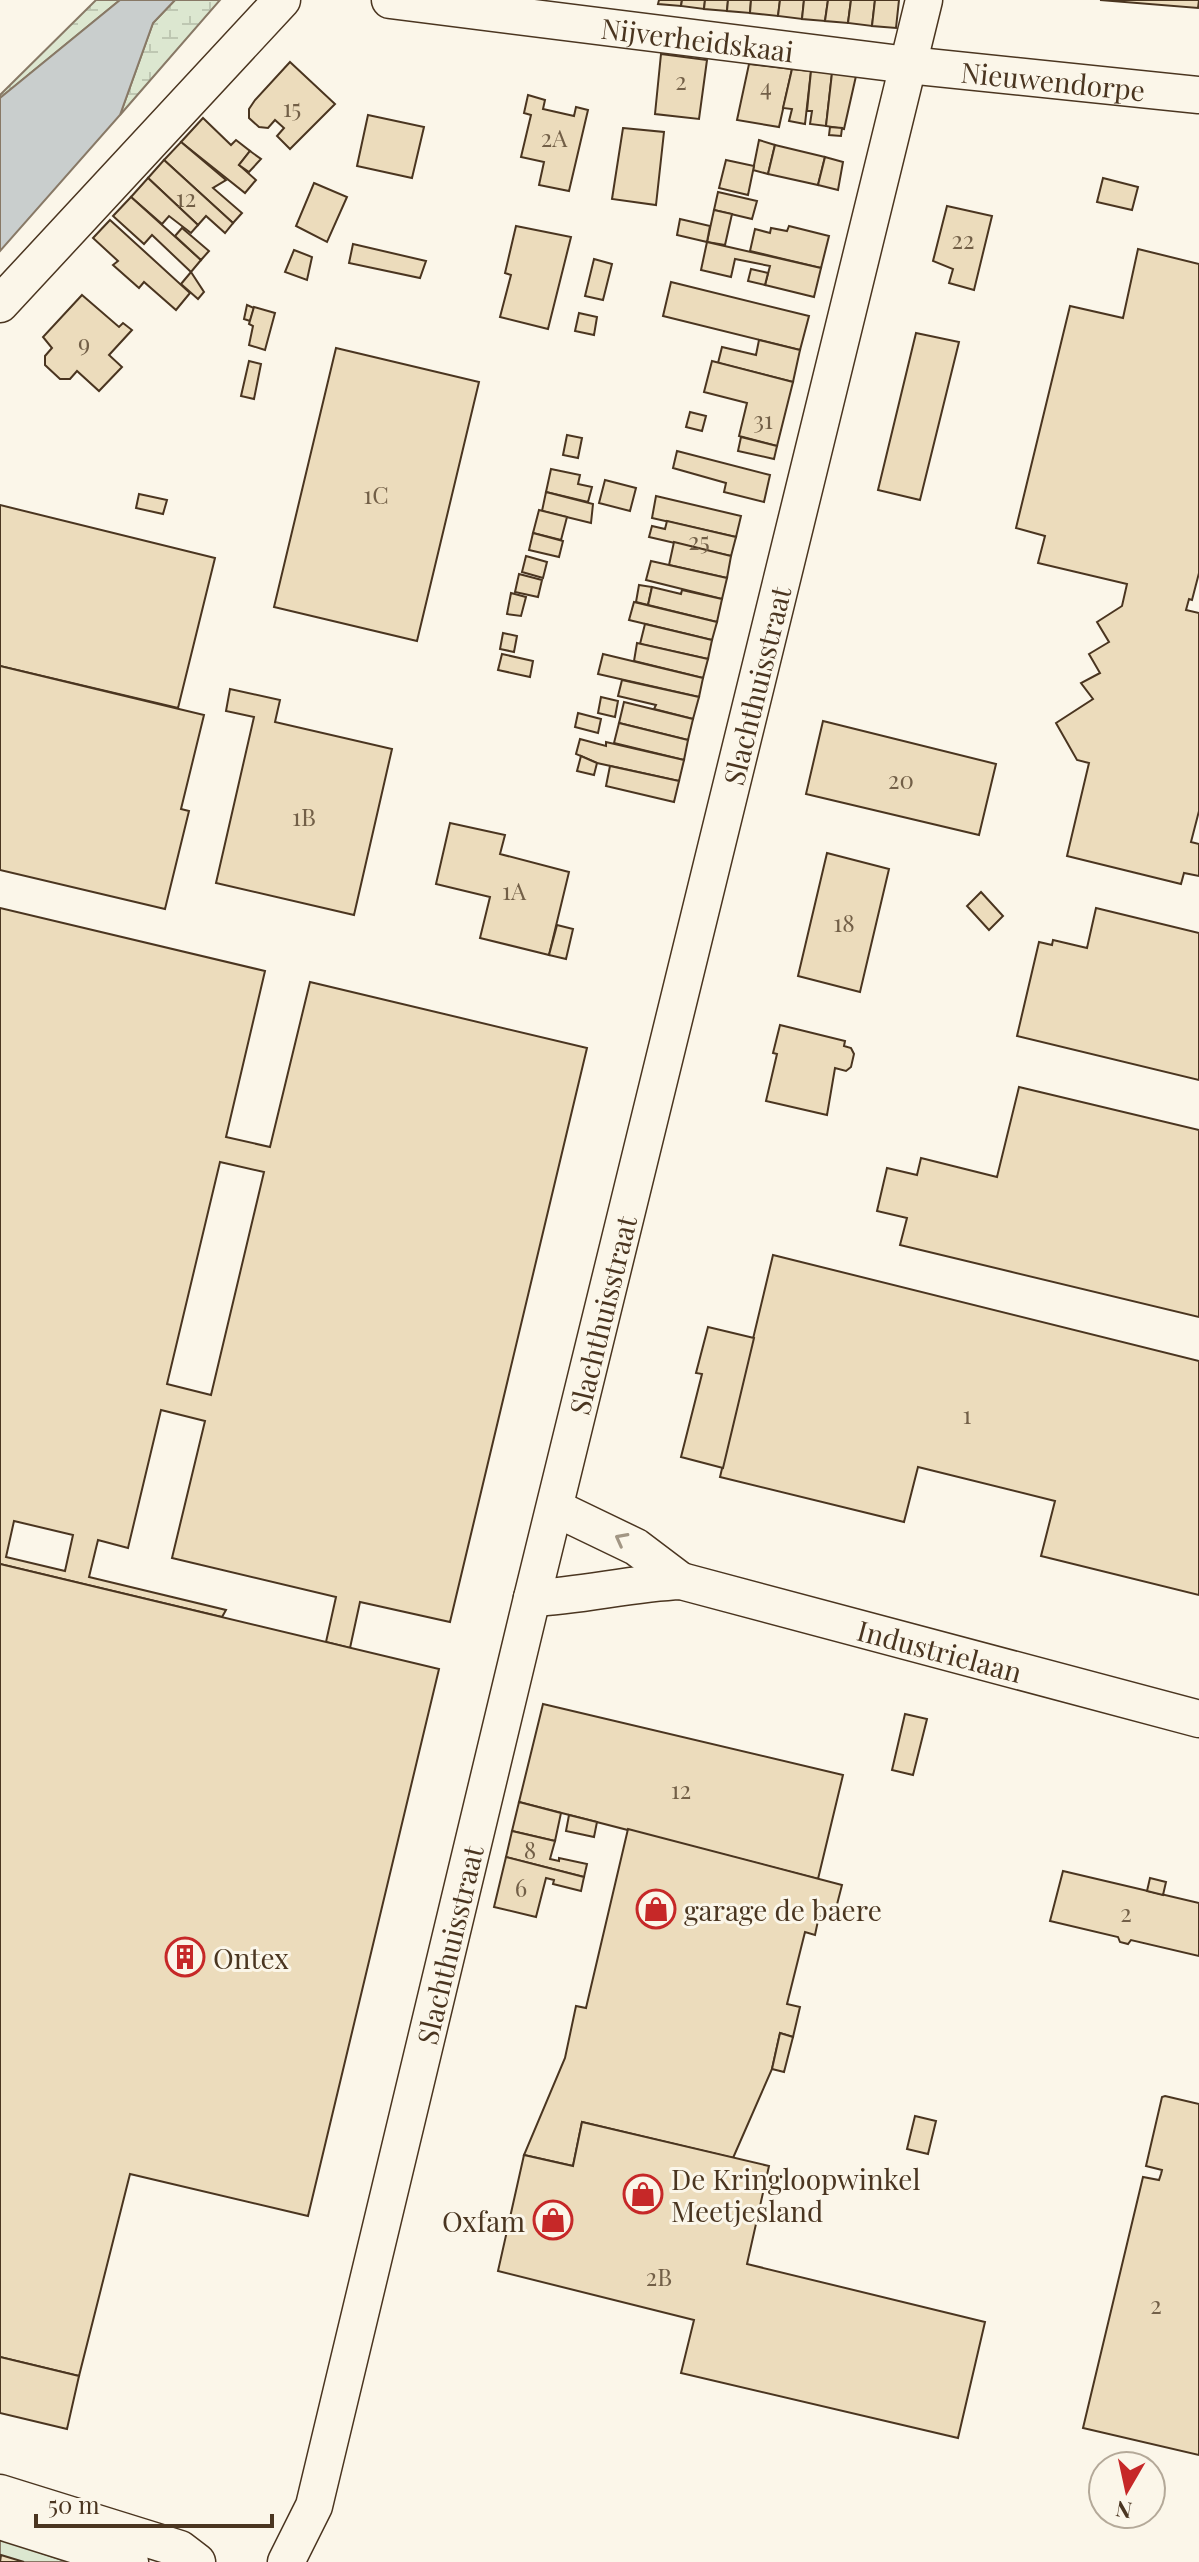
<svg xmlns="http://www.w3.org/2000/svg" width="1199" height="2562" font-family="'Playfair Display',serif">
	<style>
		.green { fill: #dce7d0; stroke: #887966; stroke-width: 2 }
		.wetland { fill: url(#wetland-marsh); stroke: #887966; stroke-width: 2 }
		.water { fill: #c9cecd; stroke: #887966; stroke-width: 2 }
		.building { fill: #ecdcbc; stroke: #4a3520; stroke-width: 2; fill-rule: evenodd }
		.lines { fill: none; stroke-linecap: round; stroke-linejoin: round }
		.minor-casing { stroke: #4a3520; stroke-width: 39 }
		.minor { stroke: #fbf6e9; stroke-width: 36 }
		.oneway { stroke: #a29684 }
		.labels { text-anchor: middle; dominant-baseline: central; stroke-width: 6; stroke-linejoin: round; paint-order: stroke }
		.number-label { font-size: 24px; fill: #725f47 }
		.street-label { font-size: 28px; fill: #4a3520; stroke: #fbf6e9 }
		.poi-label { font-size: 28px; fill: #4a3520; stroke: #fbf6e9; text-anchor: start }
	</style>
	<defs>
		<pattern id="wetland-marsh" width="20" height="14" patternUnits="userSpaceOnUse" patternTransform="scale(2)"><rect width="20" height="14" fill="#dce7d0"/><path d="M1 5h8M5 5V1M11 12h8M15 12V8" fill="none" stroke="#bec7b2"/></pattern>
	</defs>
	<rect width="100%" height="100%" fill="#fbf6e9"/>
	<path class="green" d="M0,2539L68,2562H0Z"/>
	<g class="wetland">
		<path d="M96,0H120L0,98V95Z"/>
		<path d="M175,0H220L120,115L153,23Z"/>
	</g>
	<path class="water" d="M120,0H175L153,23L120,115L0,251V98Z"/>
	<g class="building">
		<path d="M659,0H682L681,6L658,4Z"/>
		<path d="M682,0H705L704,9L681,6Z"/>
		<path d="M705,0H728L727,11L704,9Z"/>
		<path d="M728,0H751L750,13L727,11Z"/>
		<path d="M751,0H780L778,16L750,13Z"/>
		<path d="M780,0H804L802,19L778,16Z"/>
		<path d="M804,0H828L825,21L802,19Z"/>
		<path d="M828,0H851L848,23L825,21Z"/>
		<path d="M851,0H875L872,26L848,23Z"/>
		<path d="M875,0H899L896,28L872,26Z"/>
		<path d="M1100,0H1199L1198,8Z"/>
		<path d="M661,54L707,60L699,119L655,114Z"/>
		<path d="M290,62L335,104L290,149L277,136L284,128L275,120L268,128L259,127L249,118V109L255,100Z"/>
		<path d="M749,64L792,69L779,127L737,120Z"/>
		<path d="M792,69L811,71L805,124L789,121L792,109L783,108Z"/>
		<path d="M811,71L832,73L826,126L810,124L812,111H807Z"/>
		<path d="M832,73L856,76L844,129L826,126Z"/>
		<path d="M528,95L545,100L543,109L574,116L576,107L588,110L569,191L539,185L544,162L521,157L531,115L524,113Z"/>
		<path d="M368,115L424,127L412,178L357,166Z"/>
		<path d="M203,118L231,145L236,140L250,151L239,165L256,180L245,193L181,142Z"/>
		<path d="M830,127L842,128L841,136L829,135Z"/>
		<path d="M623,128L664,132L656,205L612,199Z"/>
		<path d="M759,140L775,145L768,174L753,170Z"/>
		<path d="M181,142L226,180L213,188L242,213L233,223L164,160Z"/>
		<path d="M775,145L825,157L818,185L768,174Z"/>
		<path d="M250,151L261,159L249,172L239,165Z"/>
		<path d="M825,157L843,162L838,190L818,185Z"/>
		<path d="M164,160L233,223L225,233L206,216L198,225L148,178Z"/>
		<path d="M726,160L754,166L748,195L719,188Z"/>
		<path d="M148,178L198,225L191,233L169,216L162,224L131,197Z"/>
		<path d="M1103,178L1138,187L1132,210L1097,202Z"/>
		<path d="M314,183L347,197L327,242L296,226Z"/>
		<path d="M718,192L757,201L752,219L714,210Z"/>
		<path d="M131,197L201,260L191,272L152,235L144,244L113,216Z"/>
		<path d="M947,206L992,216L974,290L949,283L953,269L933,261Z"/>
		<path d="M714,210L732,214L725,245L707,242Z"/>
		<path d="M680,219L710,226L707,242L677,235Z"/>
		<path d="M110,220L190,293L176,310L144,282L139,288L113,265L118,261L93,238Z"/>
		<path d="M516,226L571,237L548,329L500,317L511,275L505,273Z"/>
		<path d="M789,226L829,236L821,268L750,251L755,229L770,233L771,228L787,231Z"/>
		<path d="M182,228L209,251L201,260L175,236Z"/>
		<path d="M707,242L821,268L814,297L765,285L770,266L735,259L731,277L701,270Z"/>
		<path d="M353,244L426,261L420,278L349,263Z"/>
		<path d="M1138,249L1199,264V573L1192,600L1189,599L1186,610L1199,613V811L1191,842L1199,844V876L1184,873L1181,884L1067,856L1089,763L1077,760L1056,723L1093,699L1081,683L1100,673L1089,654L1109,642L1097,622L1122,606L1127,584L1038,563L1045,536L1016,528L1070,306L1123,318Z"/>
		<path d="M294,250L312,257L307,280L285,272Z"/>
		<path d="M594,259L612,264L603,300L585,296Z"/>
		<path d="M751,269L768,273L765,285L748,281Z"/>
		<path d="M191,272L204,292L198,299L181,284Z"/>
		<path d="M671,282L809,316L800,350L663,316Z"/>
		<path d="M82,295L119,327L123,323L132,330L109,355L122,367L99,391L77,371L70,379H60L45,365V356L52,348L43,337Z"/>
		<path d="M247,305L254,308L250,321L244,319Z"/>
		<path d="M254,307L275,313L265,350L249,345L253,326L249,324Z"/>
		<path d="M579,313L597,317L594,335L575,331Z"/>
		<path d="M916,333L959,342L920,500L878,490Z"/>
		<path d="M759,340L800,350L793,382L718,363L722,347L756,355Z"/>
		<path d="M336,348L479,382L417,641L274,607Z"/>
		<path d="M249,361L261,364L254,399L241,396Z"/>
		<path d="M712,361L793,382L777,446L739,436L747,403L704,392Z"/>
		<path d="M690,412L706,416L702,431L686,427Z"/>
		<path d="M567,435L582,438L578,458L563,455Z"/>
		<path d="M741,437L777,446L774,459L738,451Z"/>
		<path d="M677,451L770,475L764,502L724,492L726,483L673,468Z"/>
		<path d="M551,469L580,475L578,484L592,487L588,502L546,492Z"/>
		<path d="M605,480L636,488L630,511L599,503Z"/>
		<path d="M546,492L593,504L591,523L542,511Z"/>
		<path d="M139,494L167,500L163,514L136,508Z"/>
		<path d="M656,496L741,516L736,537L652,518Z"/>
		<path d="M0,505L215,558L178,708L0,666Z"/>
		<path d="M539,510L567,517L561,540L533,533Z"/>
		<path d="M667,521L736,537L731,556L649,537L652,526L665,529Z"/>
		<path d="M533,533L563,541L559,557L529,550Z"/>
		<path d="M674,542L731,556L727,578L669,565Z"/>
		<path d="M526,556L547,562L543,578L522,572Z"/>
		<path d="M651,561L727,578L722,599L646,580Z"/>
		<path d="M519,574L542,580L538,597L515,592Z"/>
		<path d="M639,585L652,587L648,605L636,602Z"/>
		<path d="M652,587L681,594L682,590L722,599L717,622L648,605Z"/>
		<path d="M511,593L526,597L521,616L507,614Z"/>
		<path d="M634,602L717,622L712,640L629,620Z"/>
		<path d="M645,624L712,640L708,659L640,644Z"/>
		<path d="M503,633L517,636L514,652L500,649Z"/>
		<path d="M637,643L708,659L703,678L634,661Z"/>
		<path d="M502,654L533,661L530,677L498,670Z"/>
		<path d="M603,654L703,678L699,697L598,674Z"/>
		<path d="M0,666L204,715L181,809L189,811L165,909L0,870Z"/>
		<path d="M622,680L699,697L693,719L654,709L656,705L618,696Z"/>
		<path d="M230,689L280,700L275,722L392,749L354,915L216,883L254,717L226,711Z"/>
		<path d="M601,697L618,701L615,717L598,713Z"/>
		<path d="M624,702L693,719L688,740L619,723Z"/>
		<path d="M578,713L601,719L598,733L575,727Z"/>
		<path d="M823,721L996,764L979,835L806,794Z"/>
		<path d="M619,723L688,740L684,760L614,743Z"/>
		<path d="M580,739L606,746V742L684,760L679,781L597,763L576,754Z"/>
		<path d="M581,756L597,763L594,775L577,771Z"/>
		<path d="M610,766L679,781L674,802L606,786Z"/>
		<path d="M450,823L505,835L500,854L569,872L549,955L480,938L490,897L436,884Z"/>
		<path d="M827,853L889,869L860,992L798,976Z"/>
		<path d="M981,892L1003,916L989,930L967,906Z"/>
		<path d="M0,908L265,971L226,1137L270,1147L310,982L587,1048L450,1622L360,1602L350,1648L326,1642L336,1597L172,1558L205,1421L161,1410L128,1548L98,1540L89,1577L226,1610L222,1617L0,1564ZM220,1162L264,1172L211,1395L167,1384ZM14,1521L73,1535L65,1571L6,1557Z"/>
		<path d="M1096,908L1199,933V1080L1017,1036L1039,942L1052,945L1053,940L1087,948Z"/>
		<path d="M557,925L573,929L566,959L549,955Z"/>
		<path d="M780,1025L845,1041L844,1046L851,1048L854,1054L851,1067L846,1071L835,1068L827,1115L766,1101L777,1054L773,1053Z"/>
		<path d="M1019,1087L1199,1130V1317L900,1245L907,1218L877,1211L887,1168L917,1175L921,1158L997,1177Z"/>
		<path d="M773,1255L1199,1361V1595L1041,1556L1055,1501L918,1467L904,1522L720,1477Z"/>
		<path d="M708,1327L754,1338L723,1468L681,1457L702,1374L696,1373Z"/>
		<path d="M0,1564L439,1669L308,2216L130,2174L79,2376L0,2357Z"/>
		<path d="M543,1704L843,1775L818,1879L519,1802Z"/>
		<path d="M905,1714L927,1719L913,1775L892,1770Z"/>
		<path d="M519,1802L561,1813L555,1841L512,1831Z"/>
		<path d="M569,1815L597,1822L594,1837L566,1831Z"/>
		<path d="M628,1829L842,1885L833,1920L819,1916L815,1935L805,1932L787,2004L800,2007L793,2037L780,2033L772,2069L733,2158L582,2122L573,2166L524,2155L565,2058L576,2006L586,2008Z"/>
		<path d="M512,1831L555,1841L550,1859L559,1861V1858L587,1864L584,1877L506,1857Z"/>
		<path d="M506,1857L584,1877L581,1891L553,1884L554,1880L546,1878L536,1917L494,1907Z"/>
		<path d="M1063,1871L1199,1903V1956L1131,1940L1128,1944L1120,1942L1118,1937L1050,1921Z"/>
		<path d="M1150,1878L1166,1882L1163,1895L1147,1891Z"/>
		<path d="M780,2033L793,2037L784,2072L772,2069Z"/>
		<path d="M1165,2096L1199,2104V2455L1083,2428L1143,2177L1159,2180L1161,2174L1162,2170L1146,2166L1162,2097Z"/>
		<path d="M915,2116L936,2121L928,2154L907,2149Z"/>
		<path d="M582,2122L769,2166L747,2264L985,2322L958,2438L681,2373L694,2320L498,2271L524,2155L573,2166Z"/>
		<path d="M0,2357L79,2376L67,2429L0,2413Z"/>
		<path d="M1,2555L24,2562H0Z"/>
	</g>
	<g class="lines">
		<g class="minor-casing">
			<g id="minor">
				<path id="s1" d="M390,0L908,65L1199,95"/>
				<path d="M0,304L282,0"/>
				<path d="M555,1508L636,1547L681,1581"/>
				<path id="s2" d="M532,1598C582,1596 631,1583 681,1581L1199,1719"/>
				<path d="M0,2493L180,2549L197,2562"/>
				<path d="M0,2521L130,2562"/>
				<path id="s3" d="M286,2562L314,2506L532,1598L924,0"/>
			</g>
		</g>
		<use href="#minor" class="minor"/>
	</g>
	<defs><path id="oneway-chevron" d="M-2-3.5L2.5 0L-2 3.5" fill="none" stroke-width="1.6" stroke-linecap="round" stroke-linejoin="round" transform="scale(2)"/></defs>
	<use class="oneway" href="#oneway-chevron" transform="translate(621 1539) rotate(-152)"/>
	<defs>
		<g id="shop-ring" transform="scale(2)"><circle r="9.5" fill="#fbf6e9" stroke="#c62828" stroke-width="1.5"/><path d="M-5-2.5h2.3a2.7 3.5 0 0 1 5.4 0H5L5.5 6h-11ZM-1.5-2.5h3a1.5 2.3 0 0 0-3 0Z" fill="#c62828"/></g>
		<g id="building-ring" transform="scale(2)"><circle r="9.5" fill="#fbf6e9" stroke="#c62828" stroke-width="1.5"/><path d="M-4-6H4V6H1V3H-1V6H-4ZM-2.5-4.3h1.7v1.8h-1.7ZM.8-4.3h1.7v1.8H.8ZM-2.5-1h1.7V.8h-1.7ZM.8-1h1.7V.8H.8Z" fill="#c62828"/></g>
	</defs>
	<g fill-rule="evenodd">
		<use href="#shop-ring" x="656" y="1909"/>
		<use href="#building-ring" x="185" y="1957"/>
		<use href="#shop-ring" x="643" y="2194"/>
		<use href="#shop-ring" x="553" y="2220"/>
	</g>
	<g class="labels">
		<g class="number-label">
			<text x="681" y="80">2</text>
			<text x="766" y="86">4</text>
			<text x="292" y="107">15</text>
			<text x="554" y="137">2A</text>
			<text x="186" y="197">12</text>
			<text x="963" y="239">22</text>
			<text x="84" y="342">9</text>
			<text x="763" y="419">31</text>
			<text x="376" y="494">1C</text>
			<text x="699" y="540">25</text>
			<text x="901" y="779">20</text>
			<text x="304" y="816">1B</text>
			<text x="514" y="890">1A</text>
			<text x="844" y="922">18</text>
			<text x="967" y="1414">1</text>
			<text x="681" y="1789">12</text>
			<text x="530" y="1849">8</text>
			<text x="521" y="1887">6</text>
			<text x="1126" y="1912">2</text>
			<text x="659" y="2276">2B</text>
			<text x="1156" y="2304">2</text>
		</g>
		<g class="street-label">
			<text stroke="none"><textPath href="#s1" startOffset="310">Nijverheidskaai</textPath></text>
			<text stroke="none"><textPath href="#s1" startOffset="668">Nieuwendorpe</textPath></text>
			<text stroke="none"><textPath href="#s3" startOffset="1936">Slachthuisstraat</textPath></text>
			<text stroke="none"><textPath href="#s3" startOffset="1288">Slachthuisstraat</textPath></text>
			<text stroke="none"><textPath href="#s2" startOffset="418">Industrielaan</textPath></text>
			<text stroke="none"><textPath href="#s3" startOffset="640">Slachthuisstraat</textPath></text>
		</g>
		<g class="poi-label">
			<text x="684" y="1909">garage de baere</text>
			<text x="213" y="1957">Ontex</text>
			<text x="671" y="2178">De Kringloopwinkel<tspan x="671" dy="32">Meetjesland</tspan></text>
			<text x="525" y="2220" text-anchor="end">Oxfam</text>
		</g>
	</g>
	<g transform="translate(1127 2490) rotate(189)"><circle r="38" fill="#fbf6e9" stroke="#b4a999" stroke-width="2"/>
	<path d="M0-6L14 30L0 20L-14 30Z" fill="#c62828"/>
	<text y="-12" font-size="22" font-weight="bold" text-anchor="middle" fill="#4a3520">N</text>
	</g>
	<path d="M36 2514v12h236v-12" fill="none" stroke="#4a3520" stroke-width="4"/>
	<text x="48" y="2514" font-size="24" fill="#4a3520" stroke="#fbf6e9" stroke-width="6" paint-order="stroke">50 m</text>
</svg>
